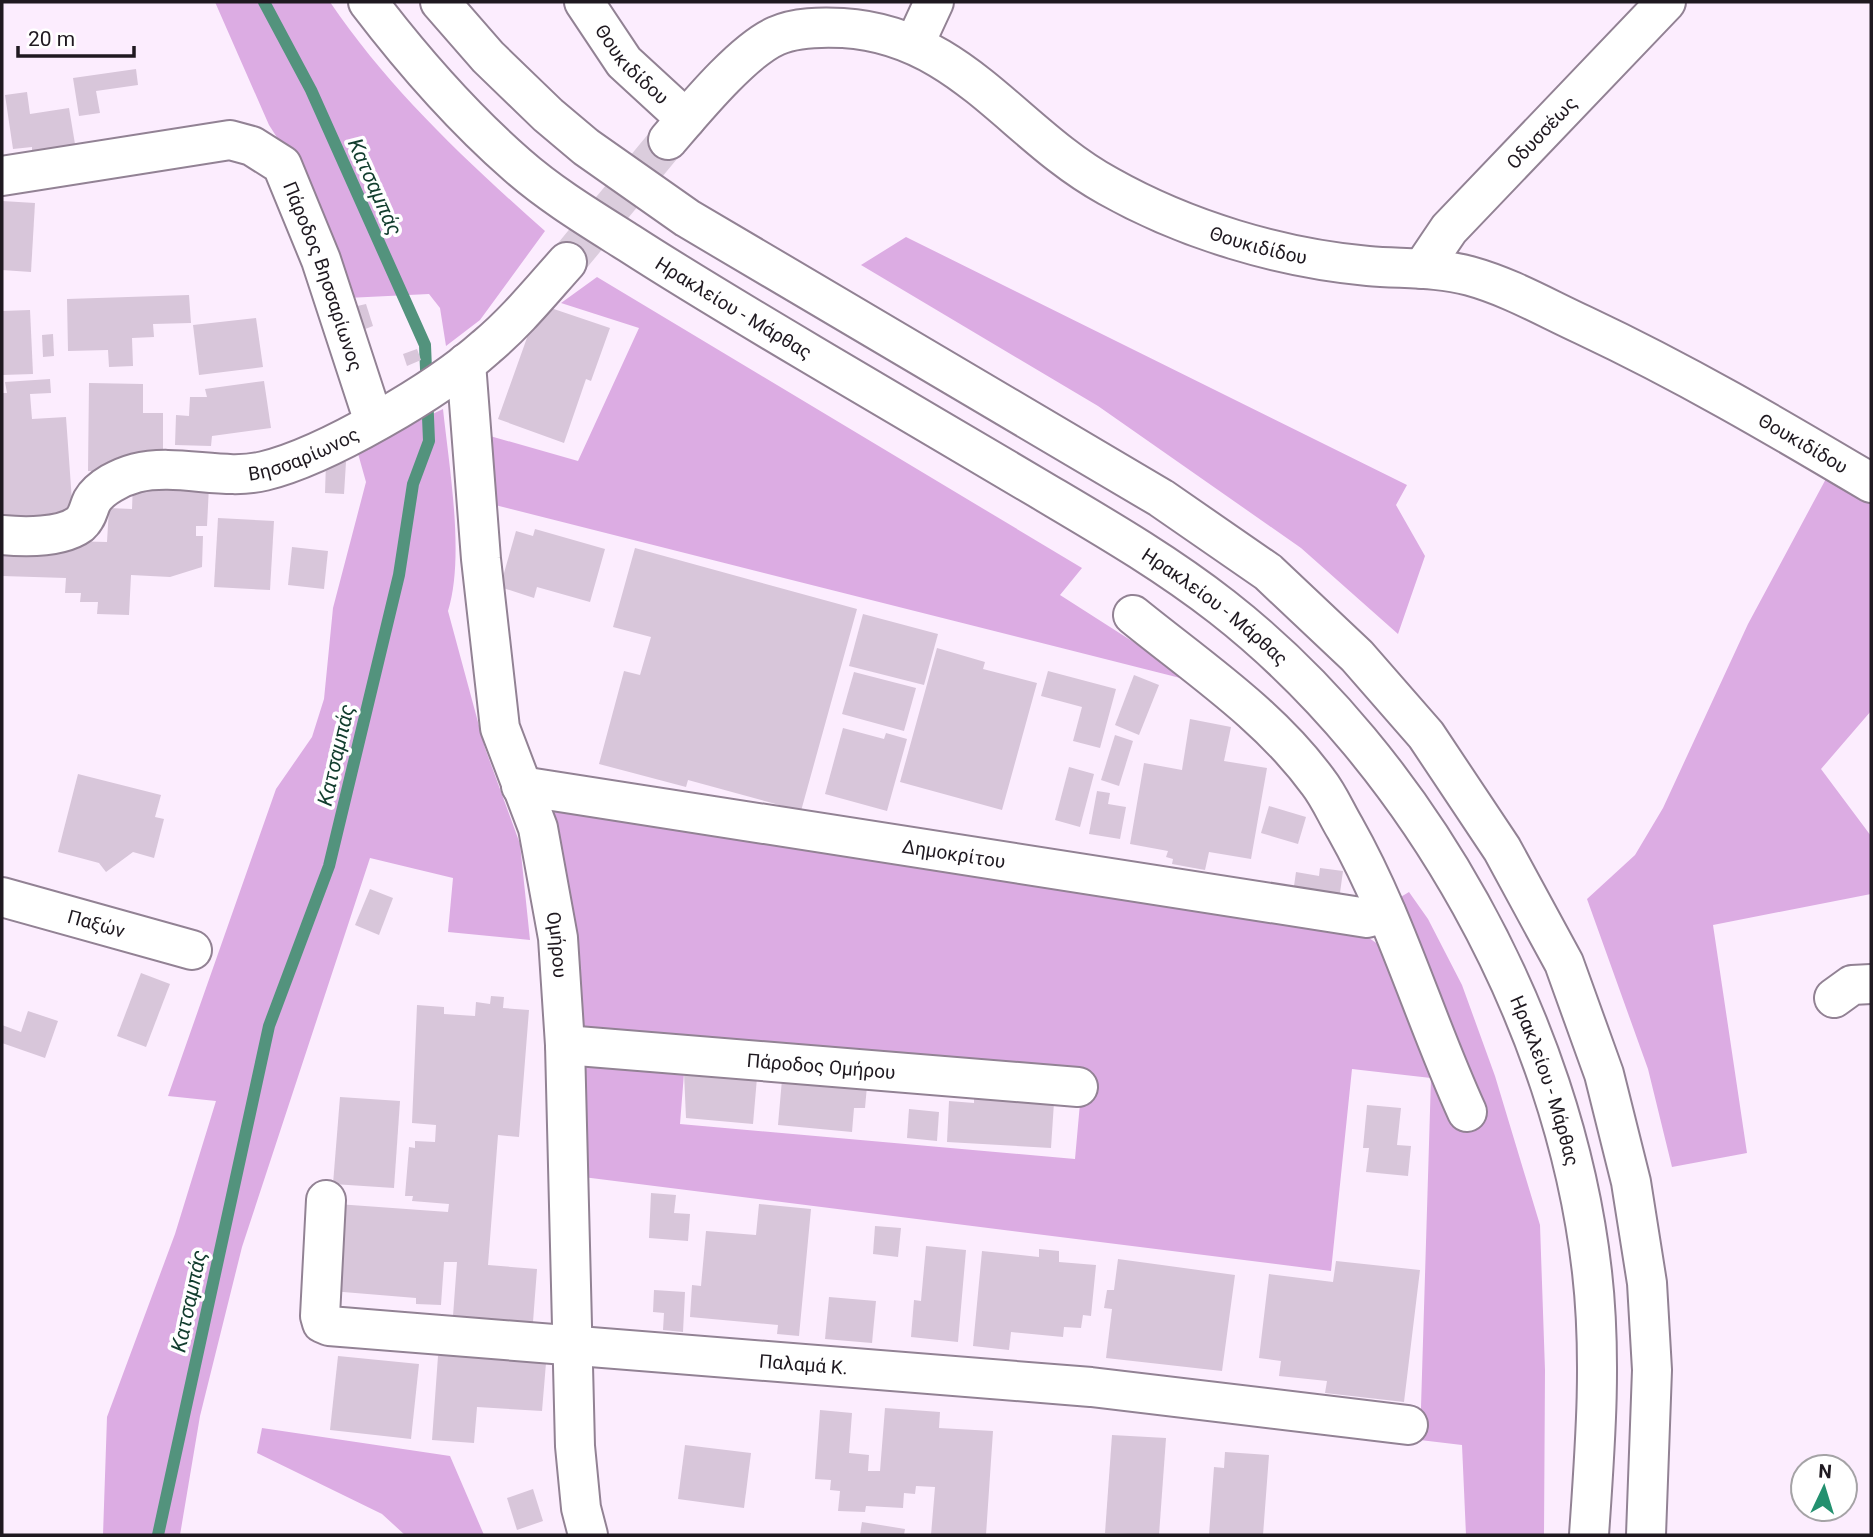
<svg xmlns="http://www.w3.org/2000/svg" width="1873" height="1537" font-family="Roboto,sans-serif">
	<style>
		.green { fill: #dcace3 }
		.lines { fill: none; stroke-linecap: round; stroke-linejoin: round }
		.stream { stroke: #53937d; stroke-width: 12 }
		.building { fill: #d8c6da }
		.minor-tunnel { stroke: #dbcddd; stroke-width: 38; stroke-dasharray: 38 19; stroke-linecap: butt }
		.minor-casing { stroke: #928294; stroke-width: 42 }
		.major-casing { stroke: #928294; stroke-width: 42 }
		.minor { stroke: #fff; stroke-width: 38 }
		.major { stroke: #fff; stroke-width: 38 }
		.labels { text-anchor: middle; dominant-baseline: central; stroke-width: 7; stroke-linejoin: round; paint-order: stroke }
		.street-label { font-size: 19px; fill: #1f1920; stroke: #fff }
		.water-label { font-size: 21px; font-style: italic; fill: #123d2e; stroke: #fff }
	</style>
	<rect width="100%" height="100%" fill="#fcedfe"/>
	<g class="green">
		<path d="M215,2H330C389,89 466,161 545,231L480,320L446,346L440,308L429,294L347,298L305,181L269,125Z"/>
		<path d="M906,237L1407,485L1396,505L1425,556L1398,634L1301,548L1098,406L861,265Z"/>
		<path d="M597,277L1082,568L1060,595L1196,682L487,503L483,434L578,461L639,328L561,303Z"/>
		<path d="M443,409C449,466 465,557 448,611L485,748L520,844L530,940L448,932L453,878L370,858L242,1247L200,1416L180,1535H103L107,1417L175,1234L216,1101L168,1096L276,789L312,737L324,699L333,608L366,482L357,450Z"/>
		<path d="M1828,475L1871,502V711L1821,769L1871,836V894L1713,925L1747,1153L1672,1167L1648,1069L1587,899L1635,855L1663,808L1748,624Z"/>
		<path d="M547,805L1358,930L1379,945L1431,1078L1456,1130L1480,1115L1399,898L1409,892L1428,919L1462,985L1495,1076L1540,1225L1545,1370L1544,1535H1466L1462,1445L1420,1440L1431,1078L1352,1069L1331,1271L583,1177L576,1066L684,1073L680,1124L1075,1159L1082,1081L577,1029Z"/>
		<path d="M262,1428L450,1456L484,1535H405L382,1514L257,1453Z"/>
	</g>
	<g class="lines">
		<path class="stream" d="M158,1535L269,1026L329,866L399,575L413,484L429,441L425,345L311,90L264,2"/>
	</g>
	<g class="building">
		<path d="M136,69L138,85L96,91L100,113L79,116L73,78Z"/>
		<path d="M27,92L30,114L69,108L75,144L32,151V147L13,149L5,95Z"/>
		<path d="M2,201L35,203L31,272L2,270Z"/>
		<path d="M189,295L191,323L153,324L154,337L132,338L133,366L109,367L108,350L68,351L67,299Z"/>
		<path d="M366,304L373,326L360,331L353,307Z"/>
		<path d="M539,304L610,328L591,381L586,379L564,443L498,419Z"/>
		<path d="M30,310L33,374L2,375V311Z"/>
		<path d="M256,318L263,367L199,375L193,325Z"/>
		<path d="M53,334L54,356L43,357L42,335Z"/>
		<path d="M417,349L421,360L407,366L403,354Z"/>
		<path d="M50,379L51,393L30,394L32,419L66,417L73,515L2,520V393H7L5,382Z"/>
		<path d="M264,381L271,428L212,436L211,446L175,445L176,415L189,416L190,397H207L205,389Z"/>
		<path d="M89,383L143,384V413H163V451H142V461H113V471H88Z"/>
		<path d="M326,462H346L344,494L325,493Z"/>
		<path d="M133,483L209,486L207,526H196V536H203L202,567L170,577L131,575L129,615L97,614L98,602H80L81,593H65L66,578L2,576V546L68,541L107,542L109,508L132,509Z"/>
		<path d="M218,518L274,521L270,590L214,587Z"/>
		<path d="M535,529L605,549L590,602L537,587L534,598L500,587L516,531L533,536Z"/>
		<path d="M292,547L328,551L324,589L288,585Z"/>
		<path d="M635,548L857,609L801,811L688,780L686,787L599,764L624,671L640,675L651,637L613,627Z"/>
		<path d="M863,614L938,634L924,685L849,666Z"/>
		<path d="M937,648L985,662L983,669L1037,683L1002,810L900,782Z"/>
		<path d="M1048,671L1116,689L1100,748L1073,741L1082,707L1041,696Z"/>
		<path d="M854,672L916,688L904,731L842,714Z"/>
		<path d="M1134,675L1159,685L1139,735L1115,725Z"/>
		<path d="M1190,719L1231,727L1224,761L1267,768L1251,859L1209,852L1205,870L1172,864L1173,859L1166,857L1168,851L1130,844L1144,763L1182,770Z"/>
		<path d="M843,728L884,739L886,733L907,739L887,811L825,794Z"/>
		<path d="M1115,735L1133,741L1119,786L1101,780Z"/>
		<path d="M1069,767L1094,774L1080,827L1055,820Z"/>
		<path d="M78,774L161,795L155,817L164,819L154,858L133,852L106,872L99,863L58,852Z"/>
		<path d="M1097,791L1110,793L1108,804L1126,807L1120,839L1089,834Z"/>
		<path d="M1269,806L1306,817L1298,844L1261,833Z"/>
		<path d="M1320,868L1343,871L1339,900L1293,893L1296,872L1319,876Z"/>
		<path d="M370,889L393,898L379,935L355,925Z"/>
		<path d="M141,973L170,984L146,1047L117,1036Z"/>
		<path d="M491,996L504,997L503,1008L529,1010L519,1137L498,1135L488,1265L537,1269L533,1322L453,1316L457,1262H444L441,1305L416,1304V1298L331,1291L337,1204L448,1212L449,1204L412,1201L413,1196H405L409,1147L415,1148V1141L435,1142L436,1125L412,1123L417,1005L444,1007V1014L475,1016L476,1002L490,1004Z"/>
		<path d="M28,1011L58,1021L45,1058L2,1043V1025L21,1032Z"/>
		<path d="M758,1066L753,1124L686,1118L684,1073Z"/>
		<path d="M783,1068L868,1075L865,1108H854L852,1132L778,1125Z"/>
		<path d="M340,1097L400,1101L394,1188L333,1184Z"/>
		<path d="M974,1097L1054,1102L1051,1148L947,1142L949,1101L974,1103Z"/>
		<path d="M1367,1105L1401,1108L1397,1145L1411,1146L1408,1176L1366,1172L1369,1148H1363Z"/>
		<path d="M909,1109L939,1112L937,1141L907,1138Z"/>
		<path d="M651,1193L676,1195L674,1213L690,1214L688,1241L649,1238Z"/>
		<path d="M759,1204L811,1209L799,1336L777,1334L778,1325L690,1317L692,1285L701,1286L706,1231L756,1235Z"/>
		<path d="M875,1226L901,1228L898,1257L873,1254Z"/>
		<path d="M926,1246L966,1250L958,1342L911,1337L914,1300L921,1301Z"/>
		<path d="M1039,1249L1059,1251V1262L1096,1265L1091,1316L1083,1315L1081,1328L1064,1327L1063,1337L1011,1332L1009,1350L973,1346L982,1251L1039,1257Z"/>
		<path d="M1118,1259L1235,1275L1222,1371L1106,1358L1112,1309L1104,1308L1107,1290H1114Z"/>
		<path d="M1336,1261L1420,1270L1404,1402L1325,1393L1327,1381L1279,1376L1281,1361L1259,1358L1269,1274L1333,1282Z"/>
		<path d="M654,1290L685,1292L683,1332L663,1330L664,1313L653,1312Z"/>
		<path d="M829,1297L876,1301L872,1343L825,1339Z"/>
		<path d="M451,1345L547,1351L542,1411L477,1407L474,1443L432,1440L438,1356H450Z"/>
		<path d="M338,1356L419,1364L411,1439L330,1430Z"/>
		<path d="M885,1408L940,1412L939,1428L993,1431L986,1535H931L935,1487L916,1486L915,1494L904,1493L903,1508L866,1506L865,1512L838,1511L840,1491L830,1490L831,1480L815,1479L820,1410L852,1413L849,1453L869,1455L868,1471H880Z"/>
		<path d="M1112,1435L1166,1438L1159,1535L1105,1533Z"/>
		<path d="M685,1445L751,1453L744,1508L678,1499Z"/>
		<path d="M1225,1452L1269,1455L1263,1535H1209L1214,1467L1224,1468Z"/>
		<path d="M533,1489L543,1521L517,1530L507,1498Z"/>
		<path d="M862,1522L905,1529L904,1535H860Z"/>
	</g>
	<g class="lines">
		<path class="minor-tunnel" d="M567,262L668,140"/>
		<g class="minor-casing">
			<g id="minor">
				<path id="s1" d="M584,2L624,62L686,119"/>
				<path d="M915,43L934,2"/>
				<path id="s2" d="M668,140C693,111 742,51 776,36C796,27 821,27 843,28C961,35 1013,134 1108,186C1186,230 1280,258 1368,266C1402,269 1437,267 1470,276C1510,287 1546,308 1583,325C1685,373 1775,426 1871,483"/>
				<path id="s3" d="M2,176L230,140L252,146L282,165L321,260L374,422"/>
				<path id="s4" d="M1422,269L1449,229L1666,2"/>
				<path id="s5" d="M466,363L481,559L500,728L538,828L558,938L565,1045L575,1446L581,1508L588,1535"/>
				<path id="s6" d="M2,535C24,537 61,538 80,524C88,517 88,509 92,501C100,487 121,477 136,473C177,463 224,481 264,471C326,456 438,390 486,347C516,322 541,291 567,262"/>
				<path d="M1133,615C1197,667 1269,715 1318,782C1329,796 1336,813 1345,828C1396,918 1424,1018 1467,1112"/>
				<path id="s7" d="M521,786L1367,918L1386,913"/>
				<path id="s8" d="M2,897L192,950"/>
				<path d="M1834,998L1852,985L1871,984"/>
				<path id="s9" d="M565,1045L1078,1087"/>
				<path id="s10" d="M326,1200L320,1316L322,1323L329,1326L1091,1387L1408,1425"/>
			</g>
		</g>
		<g class="major-casing">
			<g id="major">
				<path id="s11" d="M368,2C413,61 461,116 517,165C551,195 591,219 629,243C697,287 767,328 836,369C903,408 969,448 1036,487C1100,525 1163,561 1222,607C1419,761 1564,1023 1592,1272C1602,1359 1595,1448 1589,1535"/>
				<path d="M440,2L488,57L548,115L586,147L687,218L1161,498L1268,572L1357,656L1426,735L1502,849L1564,963L1604,1074L1631,1182L1647,1283L1652,1370L1646,1535"/>
			</g>
		</g>
		<use href="#minor" class="minor"/>
		<use href="#major" class="major"/>
	</g>
	<g class="labels">
		<g class="street-label">
			<text stroke="none"><textPath href="#s1" startOffset="79">Θουκιδίδου</textPath></text>
			<text stroke="none"><textPath href="#s4" startOffset="182">Οδυσσέως</textPath></text>
			<text stroke="none"><textPath href="#s2" startOffset="695">Θουκιδίδου</textPath></text>
			<text stroke="none"><textPath href="#s3" startOffset="408">Πάροδος Βησσαρίωνος</textPath></text>
			<text stroke="none"><textPath href="#s11" startOffset="481">Ηρακλείου - Μάρθας</textPath></text>
			<text stroke="none"><textPath href="#s2" startOffset="1283">Θουκιδίδου</textPath></text>
			<text stroke="none"><textPath href="#s6" startOffset="331">Βησσαρίωνος</textPath></text>
			<text stroke="none"><textPath href="#s11" startOffset="1048">Ηρακλείου - Μάρθας</textPath></text>
			<text stroke="none"><textPath href="#s7" startOffset="438">Δημοκρίτου</textPath></text>
			<text stroke="none"><textPath href="#s8" startOffset="98">Παξών</textPath></text>
			<text stroke="none"><textPath href="#s5" startOffset="592">Ομήρου</textPath></text>
			<text stroke="none"><textPath href="#s9" startOffset="257">Πάροδος Ομήρου</textPath></text>
			<text stroke="none"><textPath href="#s11" startOffset="1636">Ηρακλείου - Μάρθας</textPath></text>
			<text stroke="none"><textPath href="#s10" startOffset="607">Παλαμά Κ.</textPath></text>
		</g>
		<g class="water-label">
			<text transform="translate(375 187) rotate(66)">Κατσαμπάς</text>
			<text transform="translate(336 755) rotate(-77)">Κατσαμπάς</text>
			<text transform="translate(189 1301) rotate(-78)">Κατσαμπάς</text>
		</g>
	</g>
	<rect width="1873" height="1537" fill="none" stroke="#1f1920" stroke-width="7"/>
	<g transform="translate(1824 1488) rotate(4)"><circle r="33" fill="#ffffff" stroke="#a5a3a6" stroke-width="2"/>
	<path d="M0-5L12 26L0 18L-12 26Z" fill="#23906f"/>
	<text y="-10" font-size="19" font-weight="bold" text-anchor="middle" fill="#1f1920">N</text>
	</g>
	<path d="M18 46v10h116v-10" fill="none" stroke="#1f1920" stroke-width="3.5"/>
	<text x="28" y="46" font-size="21" fill="#1f1920" stroke="#ffffff" stroke-width="5" paint-order="stroke">20 m</text>
</svg>
